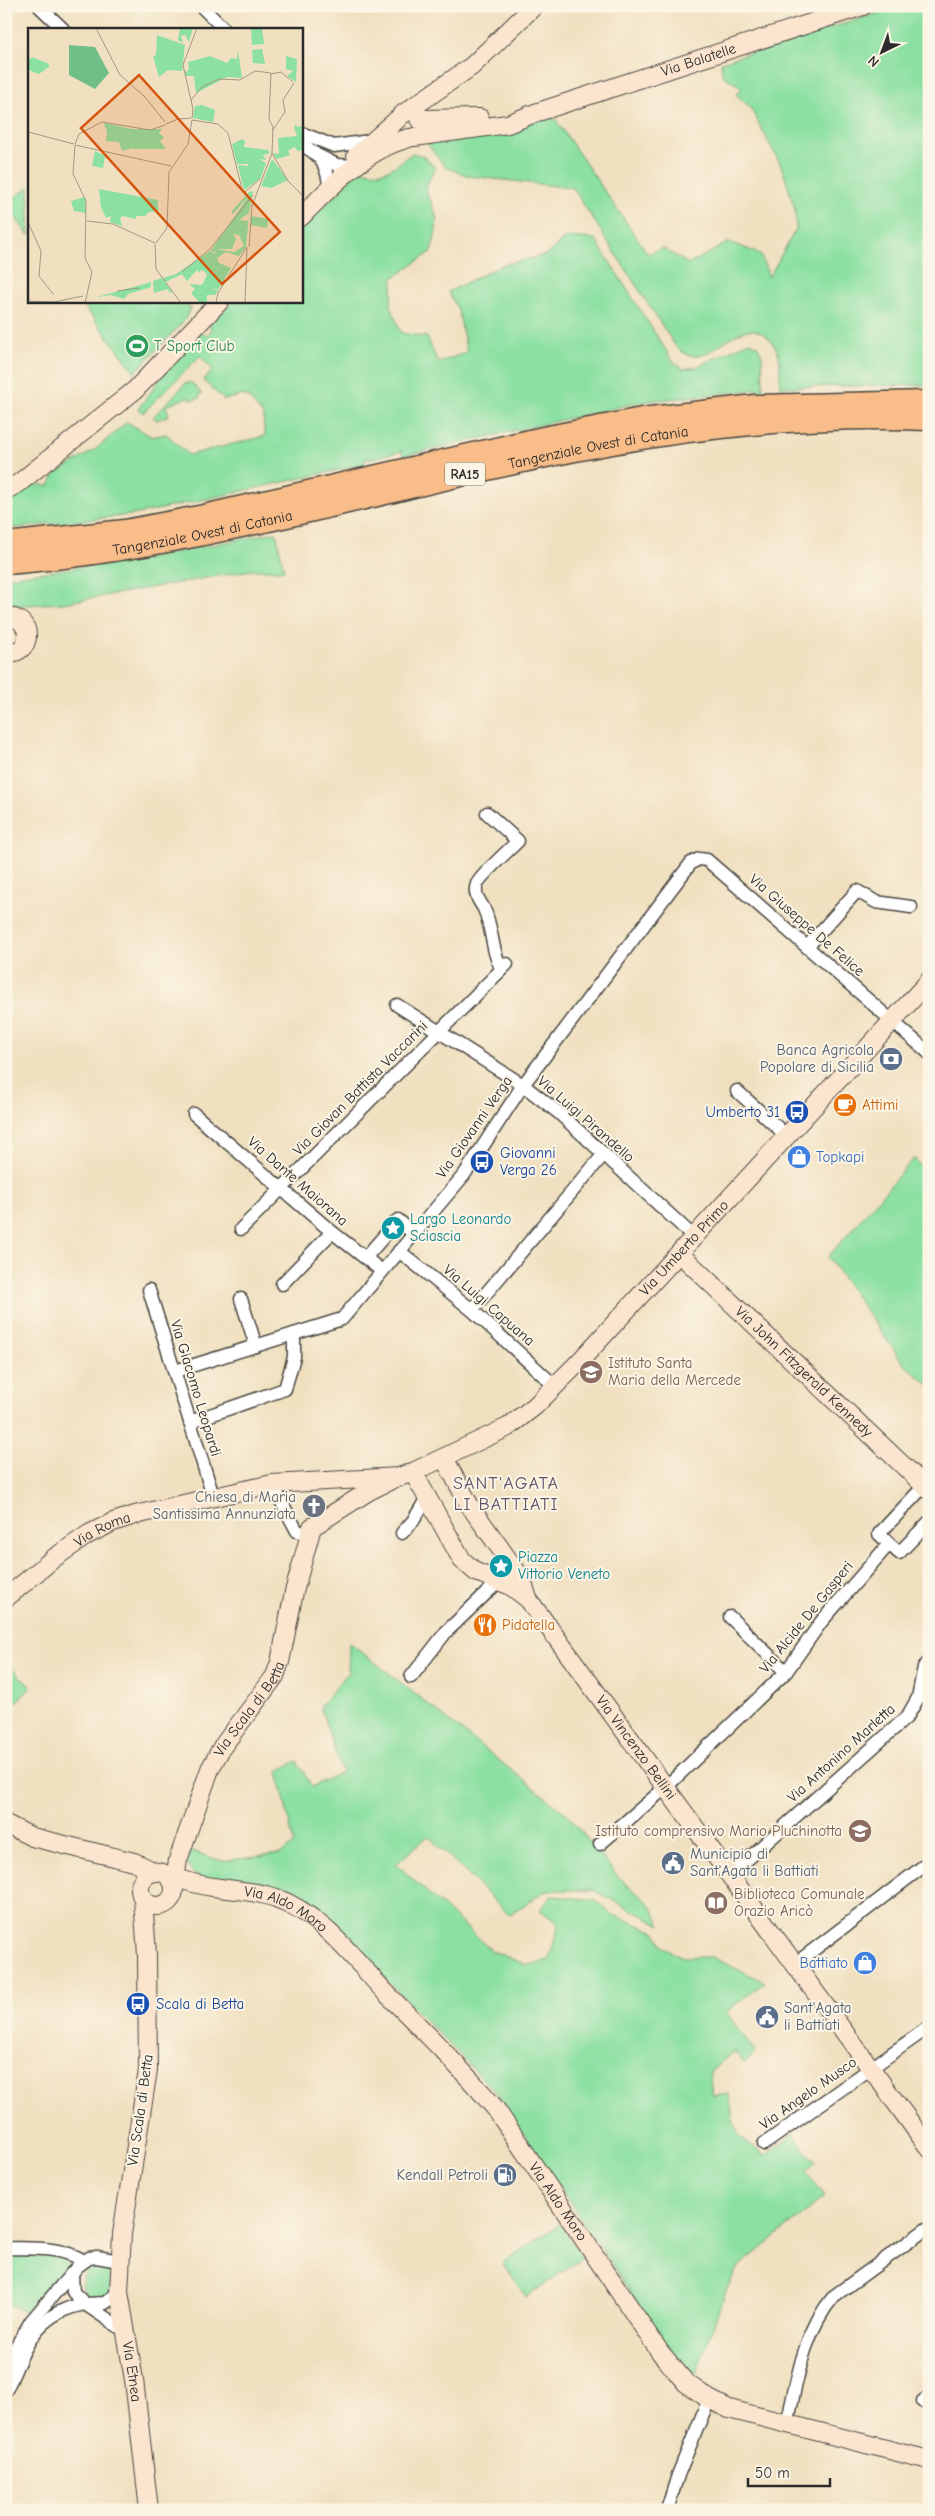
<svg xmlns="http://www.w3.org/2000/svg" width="935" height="2516" font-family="'Comic Neue',sans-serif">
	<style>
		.green { fill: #8be0a2; stroke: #5b8666 }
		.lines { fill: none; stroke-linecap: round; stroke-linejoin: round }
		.street-casing { stroke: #494641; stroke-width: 15 }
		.secondary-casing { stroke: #494641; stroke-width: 20 }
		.highway-casing { stroke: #494641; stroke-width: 25 }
		.street { stroke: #fff; stroke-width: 12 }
		.secondary { stroke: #fce5cf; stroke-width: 18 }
		.highway { stroke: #f8bd88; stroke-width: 22 }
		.labels { text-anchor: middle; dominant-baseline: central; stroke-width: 4; stroke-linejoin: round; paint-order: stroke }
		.shield { fill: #fcf5e5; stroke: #6a6863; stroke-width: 1 }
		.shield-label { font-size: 14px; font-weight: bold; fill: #2b2b2b }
		.street-label { font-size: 15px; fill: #2b2b2b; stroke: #fcf5e5 }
		.leisure-label { font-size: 15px; fill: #27864d; stroke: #fcf5e5; text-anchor: start }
		.service-label { font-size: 15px; fill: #4e5e75; stroke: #fcf5e5; text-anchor: end }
		.food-label { font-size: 15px; fill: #c56008; stroke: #fcf5e5; text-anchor: start }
		.transit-label { font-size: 15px; fill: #164399; stroke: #fcf5e5; text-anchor: start }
		.shop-label { font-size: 15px; fill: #366cbe; stroke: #fcf5e5; text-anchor: start }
		.culture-label { font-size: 15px; fill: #0d838f; stroke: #fcf5e5; text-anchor: start }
		.education-label { font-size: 15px; fill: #785e54; stroke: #fcf5e5; text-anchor: start }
		.worship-label { font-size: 15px; fill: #5b616d; stroke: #fcf5e5; text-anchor: end }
		.quarter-label { font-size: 18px; letter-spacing: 1px; fill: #5f5168; stroke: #fcf5e5 }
		.inset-road { fill: none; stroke: #a19884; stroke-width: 1 }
		.view { fill: #d5540f; fill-opacity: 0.15; stroke: #d5540f; stroke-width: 2.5 }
		.inset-edge { fill: none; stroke: #2b2b2b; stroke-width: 2.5 }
	</style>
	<rect width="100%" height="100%" fill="#fcf5e5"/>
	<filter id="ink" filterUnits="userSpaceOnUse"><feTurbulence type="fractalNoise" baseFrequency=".02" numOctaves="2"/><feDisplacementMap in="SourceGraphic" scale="10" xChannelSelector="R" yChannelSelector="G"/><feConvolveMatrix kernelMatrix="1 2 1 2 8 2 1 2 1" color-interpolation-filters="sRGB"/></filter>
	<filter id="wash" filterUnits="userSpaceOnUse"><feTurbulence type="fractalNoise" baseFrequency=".0096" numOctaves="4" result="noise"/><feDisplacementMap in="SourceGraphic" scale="20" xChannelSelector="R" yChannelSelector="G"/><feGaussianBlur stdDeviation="1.12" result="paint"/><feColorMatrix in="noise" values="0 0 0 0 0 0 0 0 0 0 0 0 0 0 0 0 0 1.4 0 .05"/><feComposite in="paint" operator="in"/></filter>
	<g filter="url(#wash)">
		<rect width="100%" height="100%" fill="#f0e0c0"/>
		<g class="green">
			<path d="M901,6H929V385L780,387C779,378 781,365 779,356C775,342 761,326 745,331C728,335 715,353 697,356C688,357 682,352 676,347L573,188L469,176L445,167L426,142L553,116L648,254L662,248L689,264L729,242L760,254L769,277L796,229L795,209L781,165L750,107L736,94L742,88L722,75L721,62Z"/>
			<path d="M412,153L423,156L436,168C418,195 430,191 436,216C438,229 434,240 431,252L393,278L391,306L401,333L427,337L438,363L467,352L458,310L448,292L502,265L546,255L566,237L595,239L672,360L683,369L696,367L749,342L757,345L762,355L763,389L641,402L403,456L402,451L365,460V464L138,514L6,529V496L33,484L49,486L54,475L96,449L127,422L152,437L166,434L189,455L265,436L263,415L248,397L243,395L224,400L203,380L213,370L200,356L143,413L138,409L167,370L201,333L207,335L211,331L210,324L233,301H301V230L360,169C384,178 393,168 412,153Z"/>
			<path d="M29,187V236L6,204Z"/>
			<path d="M80,301H190L187,306L191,308L185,320L135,372Z"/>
			<path d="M186,383H192L202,394L199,395L200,398L192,400L188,397L166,406L169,415L157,420L153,417Z"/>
			<path d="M276,532L284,570H252L63,603L6,606V577L142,559Z"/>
			<path d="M914,1158L929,1176V1385L904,1364L828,1257Z"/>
			<path d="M349,1642L567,1814L620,1879L650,1904L661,1925L593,1890H547L509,1915L428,1836L396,1864L492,1951L527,1965L549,1960L559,1924L540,1910L552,1896L596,1900L611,1914L656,1932L664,1948L683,1957H711L765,1982L726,2012L756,2053L744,2063L734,2051L710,2072L713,2096L729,2094C735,2131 732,2136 766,2155L793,2134L815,2162L806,2171L825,2196L737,2268L725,2293L695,2377L679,2363L669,2350L496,2092L326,1918C281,1885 251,1885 199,1878L191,1871L186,1862L189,1850L222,1861L281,1854L294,1844L278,1771L297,1761L312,1787L342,1772L320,1706L348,1673Z"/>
			<path d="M6,1663L31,1687L6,1713Z"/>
			<path d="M560,2224L583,2258L526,2297L502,2263Z"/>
			<path d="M6,2253L60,2255L68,2261V2267L27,2313L6,2303Z"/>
			<path d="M98,2262L111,2269V2292L104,2297L91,2298C74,2287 84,2269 98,2262Z"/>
		</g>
	</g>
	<g filter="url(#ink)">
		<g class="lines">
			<g class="street-casing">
				<g id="street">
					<path d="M39,6L63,29"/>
					<path d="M201,6L224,29"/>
					<path d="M301,133L334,146L370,141"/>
					<path d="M301,145C319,153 326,163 329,183"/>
					<path d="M319,156L337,165L357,166"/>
					<path d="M487,813L518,841C509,850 481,875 477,884C473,895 480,901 484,909C493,928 491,952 502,969"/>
					<path d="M807,947L857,891L876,902L911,907"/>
					<path d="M397,1005L523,1085L559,1113L694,1237"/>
					<path d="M737,1091L787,1136"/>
					<path d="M194,1114L332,1232L382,1271"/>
					<path d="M241,1229L507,964"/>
					<path d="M399,1251L472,1310L555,1386"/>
					<path d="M366,1257L398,1220L414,1234"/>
					<path d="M282,1284L332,1232"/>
					<path d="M149,1290L213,1496"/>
					<path d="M241,1299L256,1346"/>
					<path d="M472,1310L604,1154"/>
					<path d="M175,1371L342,1319L464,1175L523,1085L691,863L699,859L707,860L929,1053"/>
					<path d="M190,1422L285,1389L294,1357V1334"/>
					<path d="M272,1484L297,1531L308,1534"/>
					<path d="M924,1486L879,1534L899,1553L929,1522"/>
					<path d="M402,1533L413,1521L427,1498"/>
					<path d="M730,1617L786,1672"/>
					<path d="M411,1677L446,1632L498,1582"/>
					<path d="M600,1844L666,1787L786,1672L821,1622L889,1544"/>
					<path d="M730,1875L907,1717L918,1698L924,1667L929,1662"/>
					<path d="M795,1964L929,1862"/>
					<path d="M764,2144L929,2027"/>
					<path d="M6,2248C34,2249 60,2246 84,2261"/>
					<path d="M72,2273L73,2292L85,2304L105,2303L119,2292"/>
					<path d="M6,2364L31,2321L78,2266L89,2258L97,2257L119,2261"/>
					<path d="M6,2390C26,2348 33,2313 85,2304L125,2331"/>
					<path d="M923,2401L929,2397"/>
					<path d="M787,2425C797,2380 803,2333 834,2296L929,2227"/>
					<path d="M667,2510L678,2475L709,2399"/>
				</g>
			</g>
			<g class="secondary-casing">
				<g id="secondary">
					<path d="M403,114L472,66L534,6"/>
					<path d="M419,119L480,118"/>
					<path id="s1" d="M414,137L508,124L535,113L863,6"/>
					<path d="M356,156L399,118"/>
					<path d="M301,217C331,186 366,149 409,138"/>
					<path d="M6,490L19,483L135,390L220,301"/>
					<path d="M6,617C34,616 34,655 6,653"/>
					<path id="s2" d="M680,1254L929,1490"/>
					<path d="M444,1458L470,1506L522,1579L528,1599"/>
					<path id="s3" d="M413,1472L462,1560L476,1572L511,1586L528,1599L929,2148"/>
					<path id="s4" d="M6,1598L54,1558L89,1534L113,1522L135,1515L272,1484L399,1477L413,1472L508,1427L535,1406L580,1361L929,981"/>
					<path d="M6,1824L32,1837L134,1862L155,1872"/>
					<circle cx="157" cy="1889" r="17"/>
					<path id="s5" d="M168,1875C184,1881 202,1886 220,1888C239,1891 258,1891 276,1898C321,1914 355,1960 387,1994C424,2031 461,2068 495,2108L660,2352L686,2383L709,2399L729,2409L929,2460"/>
					<path id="s6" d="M174,1886L178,1860L210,1769L222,1747L275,1676L280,1662L294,1592L312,1527L369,1491L393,1479"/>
					<path id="s7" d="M143,1899L147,1955L148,2070L122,2234L119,2292L134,2380L149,2510"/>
				</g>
			</g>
			<g class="highway-casing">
				<g id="highway">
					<path d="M6,544L125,531L204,516L543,438L642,419L755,406L929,402"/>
					<path id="s8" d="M6,563C189,548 367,494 546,456C670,429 801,414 929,419"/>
				</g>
			</g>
			<use href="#street" class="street"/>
			<use href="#secondary" class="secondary"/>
			<use href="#highway" class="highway"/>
		</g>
	</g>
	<defs>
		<g id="stadium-disc" transform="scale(1.25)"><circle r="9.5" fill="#2e9e5b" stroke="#fcf5e5"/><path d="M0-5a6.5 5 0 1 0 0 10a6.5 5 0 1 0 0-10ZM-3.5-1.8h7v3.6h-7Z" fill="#fff"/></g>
		<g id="bank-disc" transform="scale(1.25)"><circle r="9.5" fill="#5c6f8a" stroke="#fcf5e5"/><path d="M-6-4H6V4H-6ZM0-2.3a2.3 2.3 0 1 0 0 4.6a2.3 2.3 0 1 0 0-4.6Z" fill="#fff"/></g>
		<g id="cafe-disc" transform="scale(1.25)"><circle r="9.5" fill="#e8710a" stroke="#fcf5e5"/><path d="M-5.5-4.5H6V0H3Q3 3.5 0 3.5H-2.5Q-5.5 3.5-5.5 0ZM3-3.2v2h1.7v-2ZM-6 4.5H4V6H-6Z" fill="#fff"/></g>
		<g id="bus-disc" transform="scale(1.25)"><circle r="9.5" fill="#1a4fb4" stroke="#fcf5e5"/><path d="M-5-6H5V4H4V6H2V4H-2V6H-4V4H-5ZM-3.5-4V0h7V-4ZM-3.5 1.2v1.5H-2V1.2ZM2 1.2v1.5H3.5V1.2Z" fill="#fff"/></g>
		<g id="shop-disc" transform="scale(1.25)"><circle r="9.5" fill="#3f7fe0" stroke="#fcf5e5"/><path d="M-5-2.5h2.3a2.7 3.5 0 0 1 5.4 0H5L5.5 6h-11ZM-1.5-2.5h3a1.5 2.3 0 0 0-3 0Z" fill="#fff"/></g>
		<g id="sight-disc" transform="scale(1.25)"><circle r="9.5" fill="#0f9aa8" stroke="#fcf5e5"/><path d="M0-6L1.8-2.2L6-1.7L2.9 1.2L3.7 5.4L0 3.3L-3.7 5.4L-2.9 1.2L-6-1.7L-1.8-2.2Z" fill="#fff"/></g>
		<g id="school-disc" transform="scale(1.25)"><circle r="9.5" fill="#8d6e63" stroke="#fcf5e5"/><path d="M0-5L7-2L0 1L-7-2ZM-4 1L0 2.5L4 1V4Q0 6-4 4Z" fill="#fff"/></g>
		<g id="church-disc" transform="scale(1.25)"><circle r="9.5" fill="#6b7280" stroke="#fcf5e5"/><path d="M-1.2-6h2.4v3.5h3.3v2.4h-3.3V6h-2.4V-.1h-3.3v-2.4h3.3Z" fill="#fff"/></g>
		<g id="restaurant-disc" transform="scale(1.25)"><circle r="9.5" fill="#e8710a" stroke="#fcf5e5"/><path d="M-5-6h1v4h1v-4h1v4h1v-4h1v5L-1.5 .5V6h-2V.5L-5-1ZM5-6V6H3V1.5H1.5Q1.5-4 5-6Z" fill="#fff"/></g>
		<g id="civic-disc" transform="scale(1.25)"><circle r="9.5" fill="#5c6f8a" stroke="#fcf5e5"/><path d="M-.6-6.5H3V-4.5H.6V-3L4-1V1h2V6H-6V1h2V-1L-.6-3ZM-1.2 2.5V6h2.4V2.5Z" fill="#fff"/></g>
		<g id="library-disc" transform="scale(1.25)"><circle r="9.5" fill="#8d6e63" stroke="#fcf5e5"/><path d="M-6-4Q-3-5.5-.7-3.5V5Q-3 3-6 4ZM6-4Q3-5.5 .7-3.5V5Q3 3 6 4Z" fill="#fff"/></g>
		<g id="fuel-disc" transform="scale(1.25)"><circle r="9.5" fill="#5c6f8a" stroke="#fcf5e5"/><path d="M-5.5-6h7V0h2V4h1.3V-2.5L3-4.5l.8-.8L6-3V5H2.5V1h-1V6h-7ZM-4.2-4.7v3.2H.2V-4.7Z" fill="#fff"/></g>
	</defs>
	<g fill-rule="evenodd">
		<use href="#stadium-disc" x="137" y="346"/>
		<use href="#bank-disc" x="891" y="1059"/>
		<use href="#cafe-disc" x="845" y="1105"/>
		<use href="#bus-disc" x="797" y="1112"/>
		<use href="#shop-disc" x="799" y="1157"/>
		<use href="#bus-disc" x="482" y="1162"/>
		<use href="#sight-disc" x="393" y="1228"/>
		<use href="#school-disc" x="591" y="1372"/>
		<use href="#church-disc" x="314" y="1506"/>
		<use href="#sight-disc" x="501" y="1566"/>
		<use href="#restaurant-disc" x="485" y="1625"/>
		<use href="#school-disc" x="860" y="1831"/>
		<use href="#civic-disc" x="673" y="1863"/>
		<use href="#library-disc" x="716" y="1903"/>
		<use href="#shop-disc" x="865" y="1963"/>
		<use href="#bus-disc" x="138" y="2004"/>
		<use href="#civic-disc" x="767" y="2017"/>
		<use href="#fuel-disc" x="505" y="2175"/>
	</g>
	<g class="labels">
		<rect class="shield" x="445" y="462.5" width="40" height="23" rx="4"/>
		<g class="shield-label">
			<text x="465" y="474">RA15</text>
		</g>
		<g class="street-label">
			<text stroke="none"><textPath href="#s1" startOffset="296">Via Balatelle</textPath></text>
			<text stroke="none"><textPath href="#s8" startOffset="604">Tangenziale Ovest di Catania</textPath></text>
			<text stroke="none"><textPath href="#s8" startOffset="199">Tangenziale Ovest di Catania</textPath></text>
			<text transform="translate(807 925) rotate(41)">Via Giuseppe De Felice</text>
			<text transform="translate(360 1088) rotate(-45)">Via Giovan Battista Vaccarini</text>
			<text transform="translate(586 1119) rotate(41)">Via Luigi Pirandello</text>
			<text transform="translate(474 1127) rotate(-55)">Via Giovanni Verga</text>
			<text transform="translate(298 1181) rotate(41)">Via Dante Maiorana</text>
			<text stroke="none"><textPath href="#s4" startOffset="794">Via Umberto Primo</textPath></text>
			<text transform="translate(489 1305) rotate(41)">Via Luigi Capuana</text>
			<text stroke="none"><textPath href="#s2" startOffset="171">Via John Fitzgerald Kennedy</textPath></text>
			<text transform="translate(196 1388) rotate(73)">Via Giacomo Leopardi</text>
			<text stroke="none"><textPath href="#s4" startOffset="119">Via Roma</textPath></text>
			<text transform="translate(806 1617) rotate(-51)">Via Alcide De Gasperi</text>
			<text stroke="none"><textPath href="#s6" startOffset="195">Via Scala di Betta</textPath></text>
			<text stroke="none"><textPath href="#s3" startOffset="362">Via Vincenzo Bellini</textPath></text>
			<text transform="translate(841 1753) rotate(-42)">Via Antonino Marletta</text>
			<text stroke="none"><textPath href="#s5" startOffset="124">Via Aldo Moro</textPath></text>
			<text transform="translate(808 2093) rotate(-35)">Via Angelo Musco</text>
			<text transform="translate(140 2110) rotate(-82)">Via Scala di Betta</text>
			<text stroke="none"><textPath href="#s5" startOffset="529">Via Aldo Moro</textPath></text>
			<text stroke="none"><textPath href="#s7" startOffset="476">Via Etnea</textPath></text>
		</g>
		<g class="leisure-label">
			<text x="154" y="346">T Sport Club</text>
		</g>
		<g class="service-label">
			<text x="874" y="1050">Banca Agricola<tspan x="874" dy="17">Popolare di Sicilia</tspan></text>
			<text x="690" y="1854" text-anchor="start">Municipio di<tspan x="690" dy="17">Sant'Agata li Battiati</tspan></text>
			<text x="784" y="2008" text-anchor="start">Sant'Agata<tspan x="784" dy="17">li Battiati</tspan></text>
			<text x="488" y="2175">Kendall Petroli</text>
		</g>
		<g class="food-label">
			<text x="862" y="1105">Attimi</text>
			<text x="502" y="1625">Pidatella</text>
		</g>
		<g class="transit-label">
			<text x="780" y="1112" text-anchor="end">Umberto 31</text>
			<text x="500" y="1153">Giovanni<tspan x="500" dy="17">Verga 26</tspan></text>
			<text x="156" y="2004">Scala di Betta</text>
		</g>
		<g class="shop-label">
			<text x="816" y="1157">Topkapi</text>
			<text x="848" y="1963" text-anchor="end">Battiato</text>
		</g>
		<g class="culture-label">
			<text x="410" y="1219">Largo Leonardo<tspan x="410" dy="17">Sciascia</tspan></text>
			<text x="518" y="1557">Piazza<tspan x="518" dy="17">Vittorio Veneto</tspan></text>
		</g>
		<g class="education-label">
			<text x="608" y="1363">Istituto Santa<tspan x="608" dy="17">Maria della Mercede</tspan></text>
			<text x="842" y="1831" text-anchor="end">Istituto comprensivo Mario Pluchinotta</text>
			<text x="734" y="1894">Biblioteca Comunale<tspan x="734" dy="17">Orazio Aricò</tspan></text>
		</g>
		<g class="worship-label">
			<text x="296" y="1497">Chiesa di Maria<tspan x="296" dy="17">Santissima Annunziata</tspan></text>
		</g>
		<g class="quarter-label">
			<text x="506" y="1483">SANT'AGATA<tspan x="506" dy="21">LI BATTIATI</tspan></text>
		</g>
	</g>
	<g transform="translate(28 28)">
		<rect width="275" height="275" fill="#f0e0c0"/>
		<path d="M152,0H165L161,14L157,7L153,8L155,15L150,12ZM223,0H234L236,16L224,17ZM129,7L157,17L154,43L140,42L131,49L125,28L128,27ZM234,21L237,36L225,35L224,22ZM210,22L214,50L199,49L168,65L166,48H158L157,44L161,42L160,34L182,28L199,35L203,30L209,31ZM258,28L269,31L268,54L259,48L265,43L258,41ZM4,29L19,35L22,38L11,46L5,44L0,41V34ZM174,77L187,82L185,94L165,90L167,78ZM76,95L104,101H134L131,105L136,109L132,113L138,121H103L107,119L94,123L91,114L78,113L79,104ZM268,96L269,99L275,98V122L270,123L266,119L260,123L262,127L249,131L245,125L251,126L250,110L269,108L266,100ZM214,111L217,113L216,119L240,122L242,125L235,127L238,132L231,131L238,135L233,150L216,162L210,137L220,138L221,136H209L204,116ZM67,123L77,128L75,140L64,138ZM244,131L260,152L243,160L233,158ZM71,161L130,172V183L121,184L117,188H108V191L95,188L92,190L94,198L82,194L83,188L78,190L73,179ZM225,163L221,185L211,192L220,193L221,186L218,219L211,228L198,224L189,230L191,235L203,240L190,262L179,258L190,263L187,267H179V274L172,275L163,265L167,261L161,256L173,257L176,254L179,246L174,242L170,245V243L169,242L159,253L154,246L138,254L135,250L148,246L182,223L187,226L188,222L186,225L183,222L223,165L205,186L203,184L221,164ZM205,206L211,207L216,218L206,224L188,221H204L208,211ZM57,169L58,185L46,183L43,173ZM223,188L240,191L239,200L223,197ZM134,250L144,264L142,265L140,261L126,265L125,253ZM123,254V259L100,266L96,271L83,267L69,269Z" fill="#8be0a2" fill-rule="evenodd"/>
		<path d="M41,17L67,19L81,45L67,61L41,47Z" fill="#70be88"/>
		<path class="inset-road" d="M68,0L92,47L116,68L137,94M243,46L253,44L265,54M163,72L174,59L191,51L212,52L227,43L243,45M164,90L165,81L155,37L169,0M164,92L190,96L200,105L215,165M138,96L150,91L163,90M244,103L257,84L255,72L266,55M0,104L46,116M47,116L51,106L74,94L122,102L137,97M47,117L45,146L58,173L57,230L64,244L57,275M47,117L143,138M244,125L260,153L275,168M217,164L232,151M224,178L244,125L245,99L241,91L243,45M59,193L85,196L127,215M0,194L13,223L11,248L26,267M128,215L139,200L141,144L160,116L164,92M127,216L128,241L153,275M221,219L224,177M154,244L182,221L225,167M89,263L111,260M0,273L26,274L55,268M188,275L190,265L219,219M217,275L219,220"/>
		<path class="view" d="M111,47L252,204L194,256L53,100Z"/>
		<rect width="275" height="275" class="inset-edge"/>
	</g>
	<rect width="935" height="2516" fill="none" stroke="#fcf5e5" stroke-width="25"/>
	<g transform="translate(882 52) rotate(222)" stroke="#fcf5e5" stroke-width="4" paint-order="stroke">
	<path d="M0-4L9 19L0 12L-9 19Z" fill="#2b2b2b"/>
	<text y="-8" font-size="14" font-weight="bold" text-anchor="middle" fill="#2b2b2b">N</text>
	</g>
	<path d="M748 2478v8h82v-8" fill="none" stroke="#2b2b2b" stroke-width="2.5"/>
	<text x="755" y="2478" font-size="15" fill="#2b2b2b" stroke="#fcf5e5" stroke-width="4" paint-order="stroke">50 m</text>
</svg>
